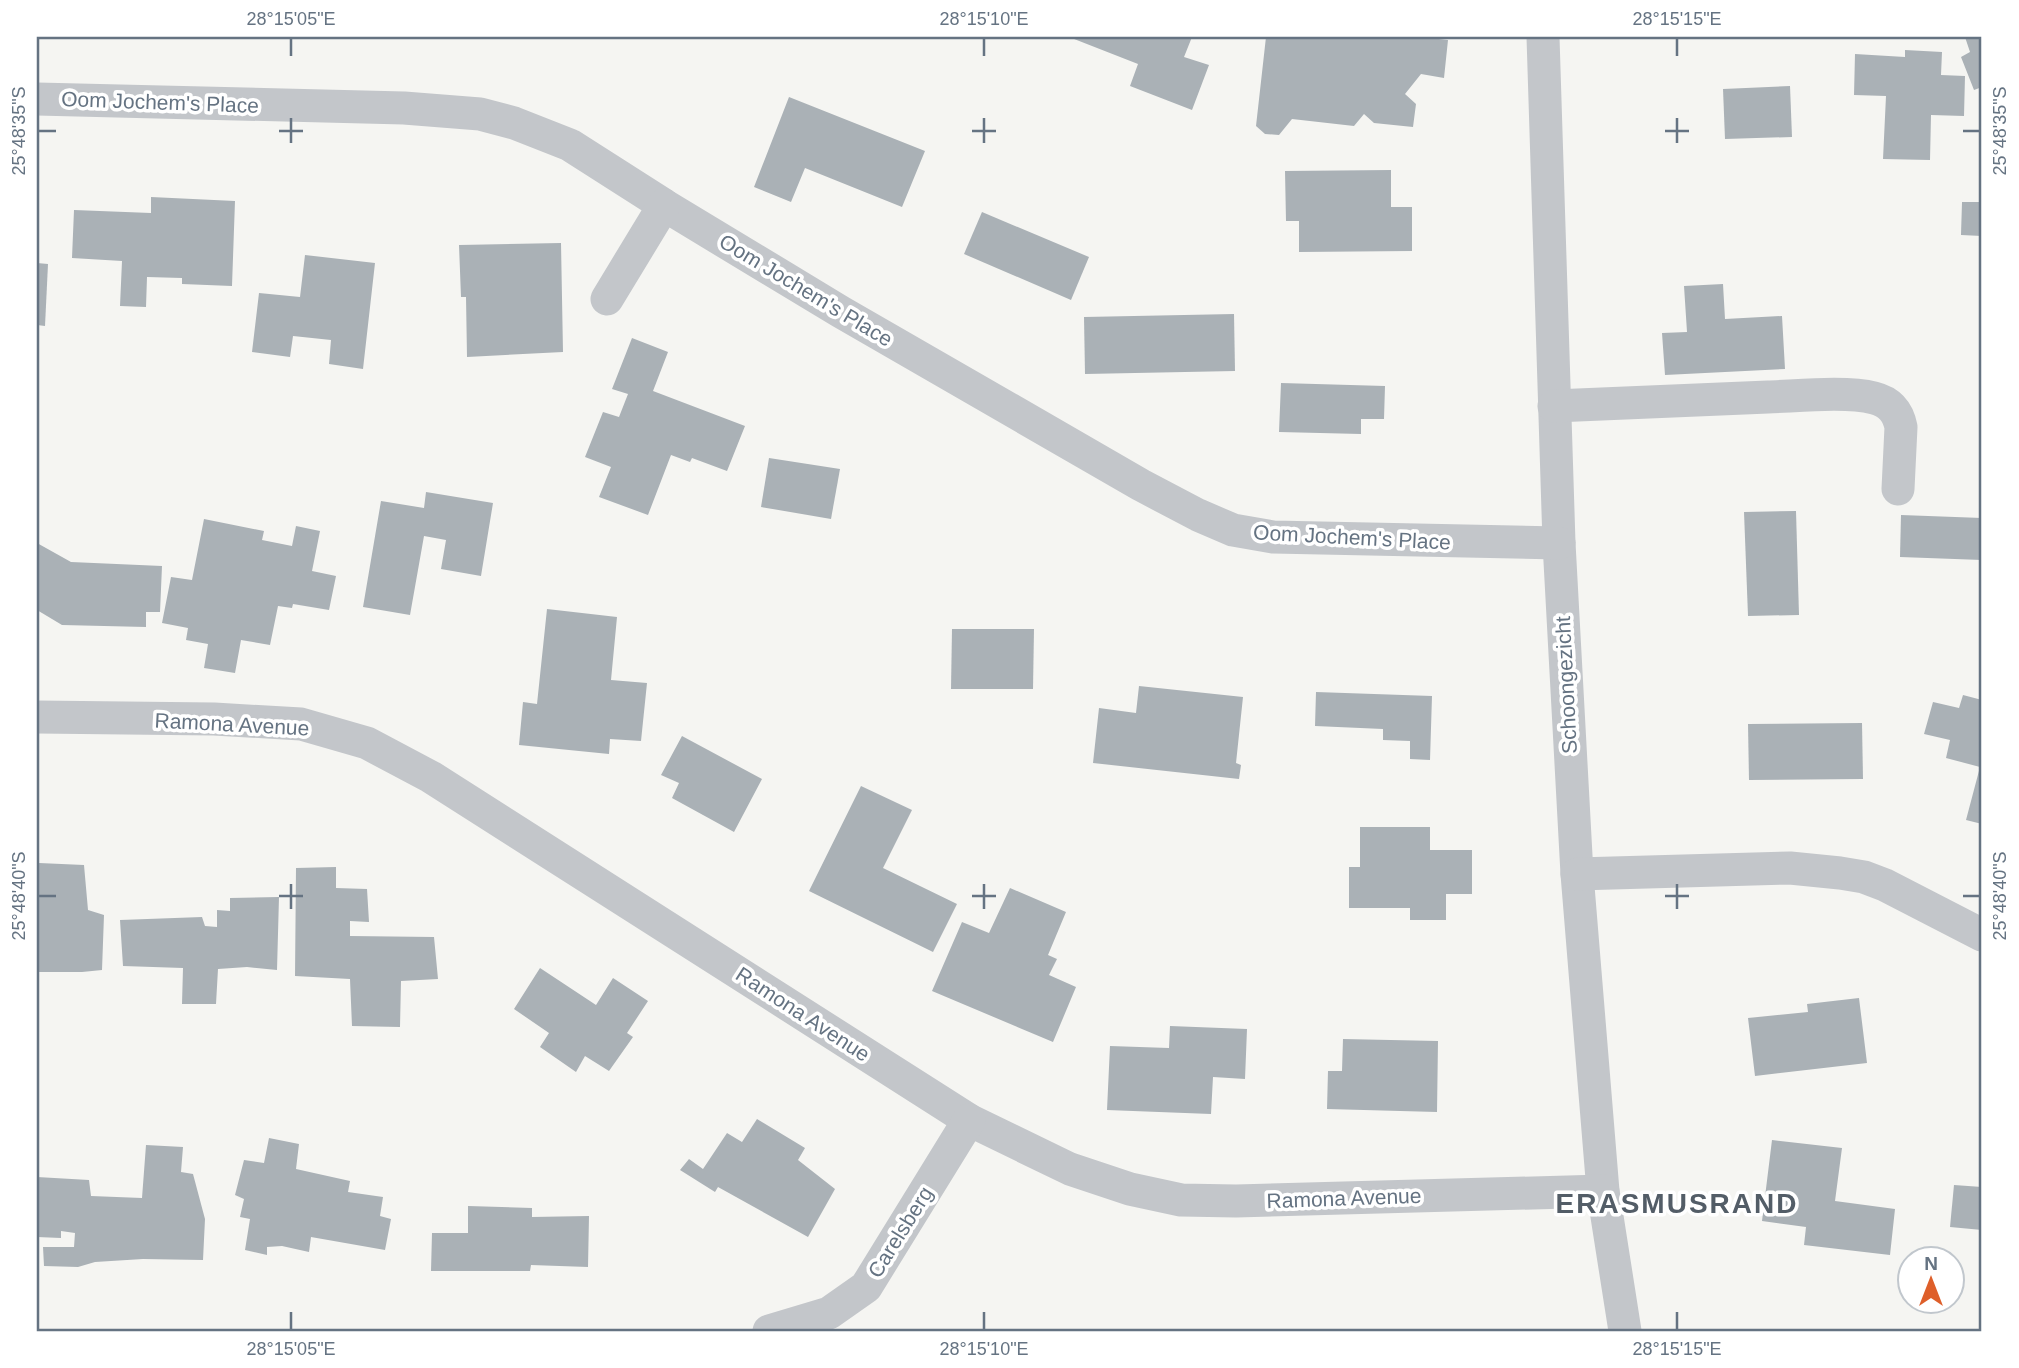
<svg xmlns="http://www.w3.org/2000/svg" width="2019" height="1368" font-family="Arial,sans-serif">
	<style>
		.building { fill: #aab1b6 }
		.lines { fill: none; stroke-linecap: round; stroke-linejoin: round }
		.minor { stroke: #c3c6ca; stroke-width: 33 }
		.ticks { fill: none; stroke: #657382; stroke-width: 2.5 }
		.labels { text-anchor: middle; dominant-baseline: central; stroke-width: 7; stroke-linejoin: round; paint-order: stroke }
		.street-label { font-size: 21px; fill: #657382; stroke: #fff }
		.district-label { font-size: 28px; font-weight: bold; letter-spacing: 2px; fill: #535d67; stroke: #fff }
		.neatline { fill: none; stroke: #657382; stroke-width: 2.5 }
		.ticks-label { font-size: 18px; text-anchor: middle; fill: #657382 }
	</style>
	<rect width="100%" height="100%" fill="#f5f5f2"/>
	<g class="building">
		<path d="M1069,37H1192L1184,57L1209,65L1192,110L1130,86L1138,64Z"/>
		<path d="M1266,37H1421L1448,40L1444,78L1421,74L1405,94L1416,104L1413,127L1374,123L1364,114L1354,126L1292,119L1279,135L1265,134L1256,126Z"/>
		<path d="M1965,37H1982V87L1974,90L1961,57L1970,52Z"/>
		<path d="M1905,50L1942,52L1941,75L1965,76L1964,116L1931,115L1930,160L1883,159L1886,96L1854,95L1855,54L1905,57Z"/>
		<path d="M1790,86L1792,137L1725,139L1723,89Z"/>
		<path d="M789,97L925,151L902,207L805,168L791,202L754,187Z"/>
		<path d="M1391,170V207H1412V251L1299,252V221H1286L1285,171Z"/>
		<path d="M151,197L235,201L232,286L182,284V278L147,277L146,307L120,306L122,261L72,258L74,210L151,213Z"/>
		<path d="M1962,202H1982V236L1961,235Z"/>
		<path d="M982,212L1089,257L1071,300L964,254Z"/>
		<path d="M561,243L563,352L467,357L466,297H461L459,245Z"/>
		<path d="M305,255L375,263L363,369L329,364L331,340L293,336L290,357L252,352L259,293L300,297Z"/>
		<path d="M37,263L48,264L45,326L37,325Z"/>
		<path d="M1723,284L1725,319L1782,316L1785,369L1665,375L1662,333L1687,332L1684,286Z"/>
		<path d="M1234,314L1235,371L1085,374L1084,317Z"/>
		<path d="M632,338L668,352L653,391L745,426L727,471L692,458L690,462L671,455L648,515L599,497L611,467L585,457L603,412L619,417L628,394L612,389Z"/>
		<path d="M1281,383L1385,386L1384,419H1361V434L1279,432Z"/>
		<path d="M769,458L840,469L831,519L761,507Z"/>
		<path d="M426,492L493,503L481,576L441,569L446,540L424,536L410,615L363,607L381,501L424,508Z"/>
		<path d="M1796,511L1799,615L1748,616L1744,512Z"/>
		<path d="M1901,515L1982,518V560L1900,557Z"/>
		<path d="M204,519L264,531L262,540L292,546L296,526L320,531L312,571L336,576L329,610L293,604L292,608L278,606L270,645L241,640L235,673L204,668L208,644L186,640L188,628L162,623L171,577L192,580Z"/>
		<path d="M37,543L71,562L162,566L160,612H146V627L62,625L37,610Z"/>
		<path d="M547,609L617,617L611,680L647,683L641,741L610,739L609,754L519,745L523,702L537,704Z"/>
		<path d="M952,629H1034L1033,689H951Z"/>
		<path d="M1139,686L1243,697L1236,763L1241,765L1239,779L1093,763L1099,708L1136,713Z"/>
		<path d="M1316,692L1432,696L1430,760L1410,759V741L1383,740V729L1315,726Z"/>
		<path d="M1963,695L1982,700V824L1966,820L1980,767L1946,758L1950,740L1924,734L1933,702L1959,708Z"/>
		<path d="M1862,723L1863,779L1749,780L1748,724Z"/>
		<path d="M682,736L762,779L734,832L672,798L679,783L661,775Z"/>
		<path d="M861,786L912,810L883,868L957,904L933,952L809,891Z"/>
		<path d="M1360,827H1430V850H1472V894H1446V920H1410V908H1349V867H1360Z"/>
		<path d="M39,863L84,865L88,910L104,915L102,970L82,972H37V895H39Z"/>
		<path d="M336,867V888L367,889L369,922L350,921V936L434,937L438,979L401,981L400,1027L352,1026L350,979L295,976L296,868Z"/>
		<path d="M1010,888L1066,912L1048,955L1057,959L1049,975L1076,987L1053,1042L932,991L962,922L989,933Z"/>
		<path d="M279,897L277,970L247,967L218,969L216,1004H182L183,968L123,966L120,920L202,917L205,926L217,927V910L230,911V898Z"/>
		<path d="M540,968L596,1005L613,978L648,1001L627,1033L633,1037L609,1071L585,1056L576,1072L540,1047L549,1033L514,1009Z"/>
		<path d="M1859,998L1867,1063L1755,1076L1748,1018L1808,1012L1807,1004Z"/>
		<path d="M1170,1026L1247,1029L1245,1079L1213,1077L1211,1114L1107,1110L1110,1046L1169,1048Z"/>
		<path d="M1343,1039L1438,1041L1437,1112L1327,1109L1328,1071H1342Z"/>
		<path d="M757,1119L805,1148L798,1160L835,1189L808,1237L718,1187L715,1192L680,1170L689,1159L703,1169L727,1133L742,1142Z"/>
		<path d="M269,1138L299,1144L296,1169L350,1181L348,1192L383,1197L380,1216L391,1219L385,1250L311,1237L309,1252L282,1246L267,1247V1255L245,1250L250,1219L240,1217L244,1199L235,1195L244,1160L264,1163Z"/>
		<path d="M1772,1140L1842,1148L1835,1201L1895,1209L1890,1255L1804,1245L1806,1227L1762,1221Z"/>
		<path d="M146,1145L183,1147L181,1172L193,1174L205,1219L203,1260L143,1259L95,1262L78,1267L44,1266L43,1247H74L75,1233L61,1231V1238L37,1237V1177L89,1180L91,1196L142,1198Z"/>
		<path d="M1954,1185L1982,1187V1230L1950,1227Z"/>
		<path d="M468,1206L532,1208V1217L589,1216L588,1267L531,1265L530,1271H431L432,1233H468Z"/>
	</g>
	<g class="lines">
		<g class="minor">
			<path d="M1543,37L1559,543L1577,874L1603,1191L1625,1331"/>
			<path d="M37,99L404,108L480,114L514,123L570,145L664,205L841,312L1141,485L1198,515L1233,530L1273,537L1559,543"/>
			<path d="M607,299L664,205"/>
			<path d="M1554,406C1625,403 1697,400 1768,397C1798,396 1846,391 1874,398C1890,402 1898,412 1901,427L1898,489"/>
			<path d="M37,717L214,719L301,724L367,743L431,777L969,1120L1070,1169L1130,1189L1181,1200L1236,1201L1603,1191"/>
			<path d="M1577,874L1790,868L1840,873L1864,877L1885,885L1982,935"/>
			<path d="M769,1331L829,1313L866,1287L969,1120"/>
		</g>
	</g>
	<path class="ticks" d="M291,38V56M984,38V56M1677,38V56M291,118V143M984,118V143M1677,118V143M38,131H56M279,131H303M972,131H996M1665,131H1689M1963,131H1980M291,884V909M984,884V909M1677,884V909M38,896H56M279,896H303M972,896H996M1665,896H1689M1963,896H1980M291,1312V1330M984,1312V1330M1677,1312V1330"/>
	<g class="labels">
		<g class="street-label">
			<text transform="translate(160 102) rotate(2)">Oom Jochem's Place</text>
			<text transform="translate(806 290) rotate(31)">Oom Jochem's Place</text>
			<text transform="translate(1352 537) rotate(3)">Oom Jochem's Place</text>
			<text transform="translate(1566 685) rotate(-93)">Schoongezicht</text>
			<text transform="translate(232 724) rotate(3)">Ramona Avenue</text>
			<text transform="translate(803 1014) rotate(33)">Ramona Avenue</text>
			<text transform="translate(1344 1198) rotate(-2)">Ramona Avenue</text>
			<text transform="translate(900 1232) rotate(-58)">Carelsberg</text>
		</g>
		<g class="district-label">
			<text x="1677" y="1203">ERASMUSRAND</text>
		</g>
	</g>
	<rect width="2019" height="1368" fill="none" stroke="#ffffff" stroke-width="77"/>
	<g transform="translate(1931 1280)"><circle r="33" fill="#ffffff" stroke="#c1c7cd" stroke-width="2"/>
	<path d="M0-5L12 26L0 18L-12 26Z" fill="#de5f2a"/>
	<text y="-10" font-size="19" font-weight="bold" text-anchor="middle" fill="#657382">N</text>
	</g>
	<rect x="38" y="38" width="1942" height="1292" class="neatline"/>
	<g class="ticks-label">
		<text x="291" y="25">28°15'05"E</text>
		<text x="984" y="25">28°15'10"E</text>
		<text x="1677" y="25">28°15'15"E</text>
		<text transform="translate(19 131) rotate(-90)" y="6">25°48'35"S</text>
		<text transform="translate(2000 131) rotate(-90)" y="6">25°48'35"S</text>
		<text transform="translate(19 896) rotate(-90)" y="6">25°48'40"S</text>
		<text transform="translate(2000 896) rotate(-90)" y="6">25°48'40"S</text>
		<text x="291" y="1355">28°15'05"E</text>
		<text x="984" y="1355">28°15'10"E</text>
		<text x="1677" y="1355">28°15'15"E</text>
	</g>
</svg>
